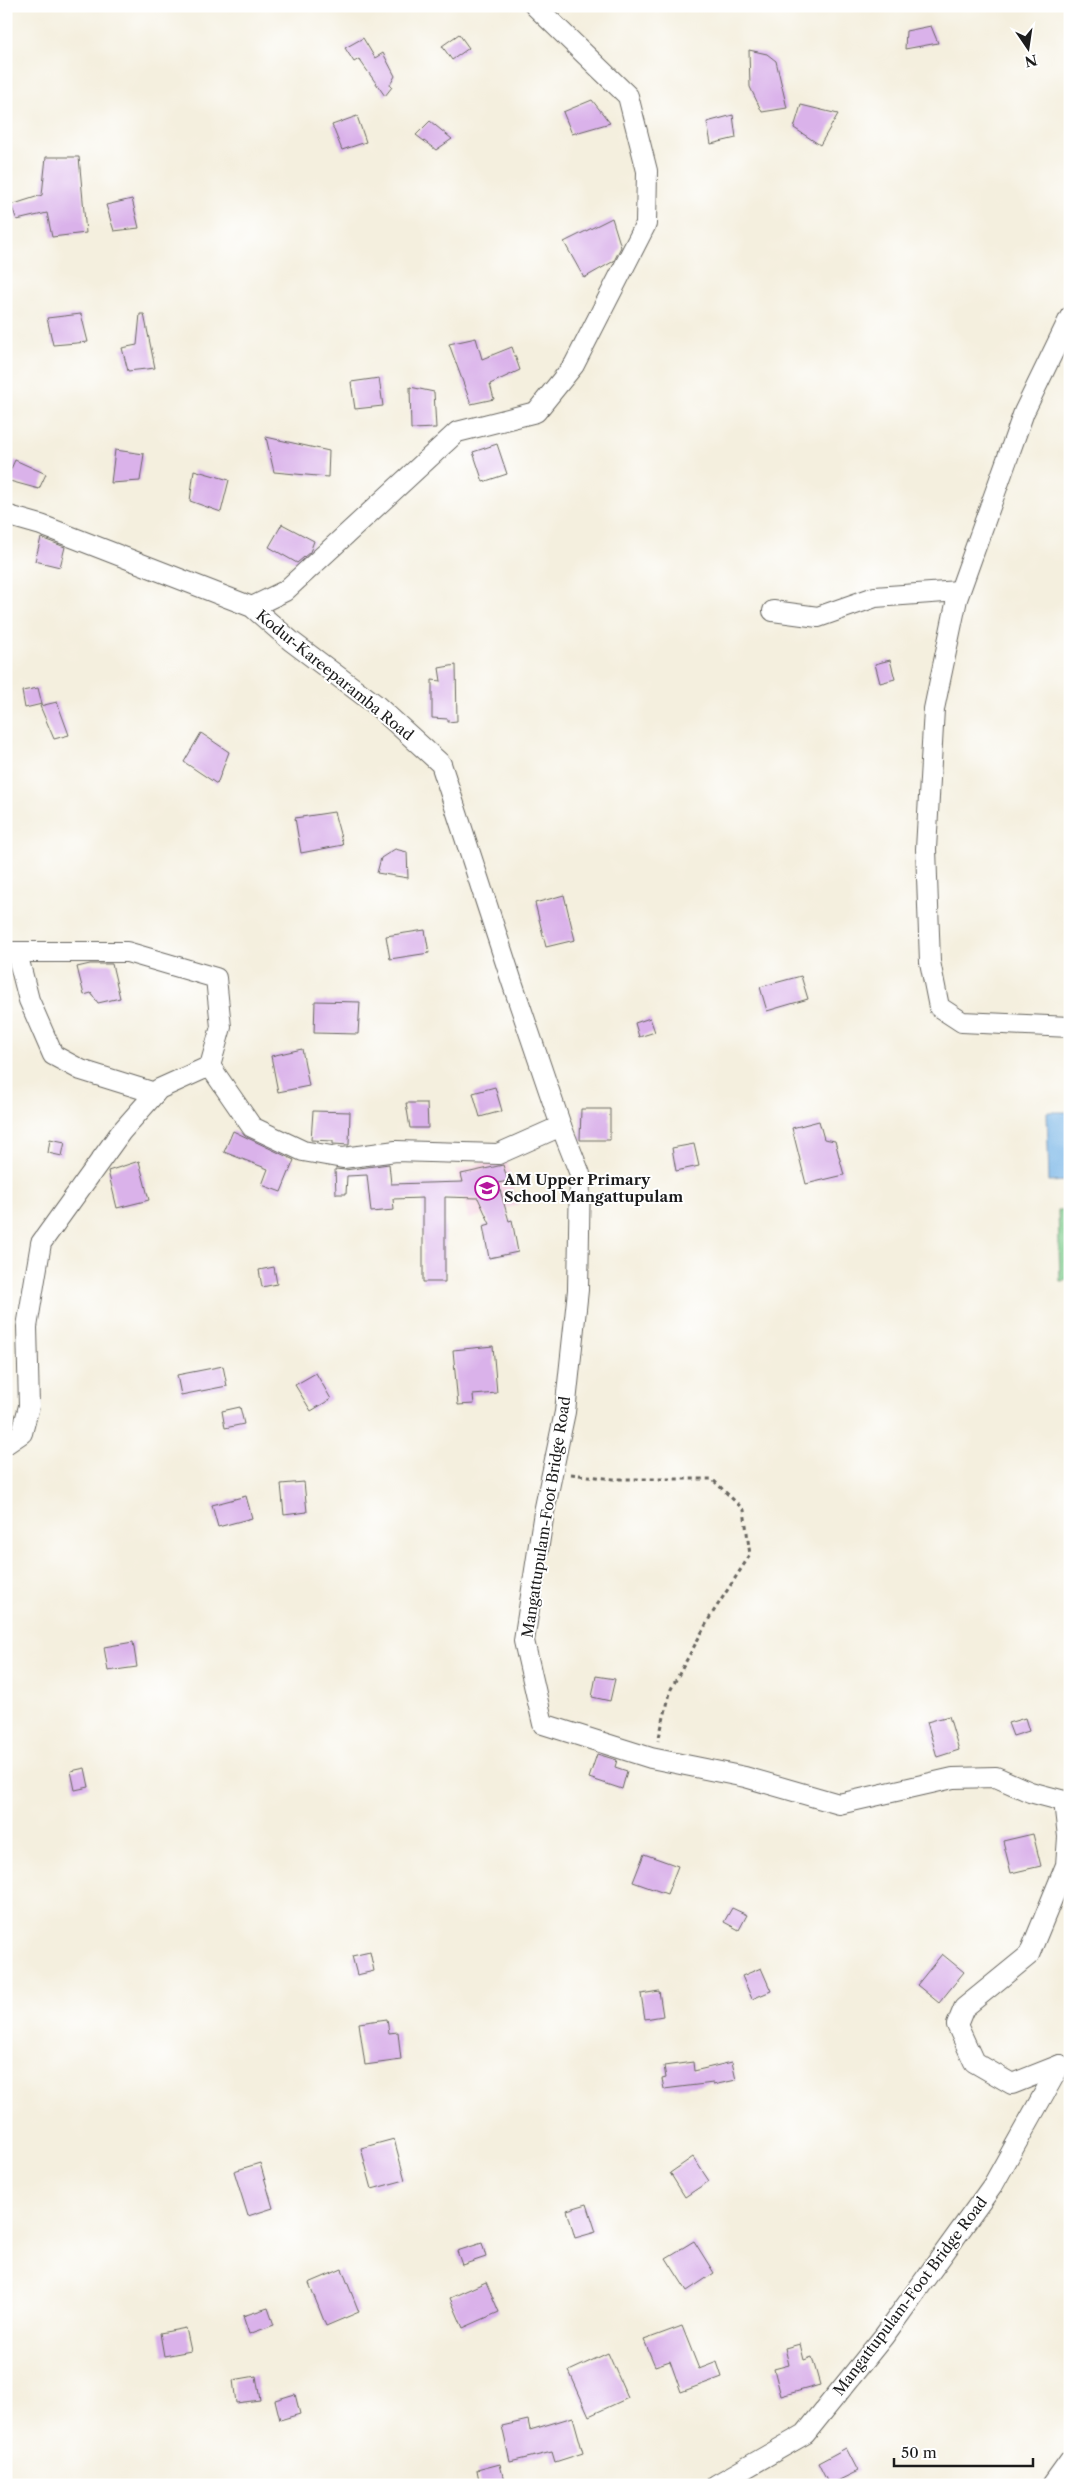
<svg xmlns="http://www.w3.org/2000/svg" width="1076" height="2491" font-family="'Libre Caslon Text',serif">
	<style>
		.built { fill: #f3cfde }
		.green { fill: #7ecc8c; stroke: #4d7454 }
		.water { fill: #70b0e4; stroke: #466680 }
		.building { fill: #dab2ea }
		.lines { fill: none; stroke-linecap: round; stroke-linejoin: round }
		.street-casing { stroke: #686660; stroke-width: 22 }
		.path { stroke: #686660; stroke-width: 3; stroke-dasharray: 4 4; stroke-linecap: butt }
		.street { stroke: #fff; stroke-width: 20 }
		.labels { text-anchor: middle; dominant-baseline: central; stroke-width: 4; stroke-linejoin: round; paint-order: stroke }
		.street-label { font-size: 15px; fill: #1c1c1c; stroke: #fff }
		.poi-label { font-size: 15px; font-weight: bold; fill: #1c1c1c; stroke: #fff; text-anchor: start }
	</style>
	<rect width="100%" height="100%" fill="#fff"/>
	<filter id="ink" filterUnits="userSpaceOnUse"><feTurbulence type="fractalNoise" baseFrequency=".02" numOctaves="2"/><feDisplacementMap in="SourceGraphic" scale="10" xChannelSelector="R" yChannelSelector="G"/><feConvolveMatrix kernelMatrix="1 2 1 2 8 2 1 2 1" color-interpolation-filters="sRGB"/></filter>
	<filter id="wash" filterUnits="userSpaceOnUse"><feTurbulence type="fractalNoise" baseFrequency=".0096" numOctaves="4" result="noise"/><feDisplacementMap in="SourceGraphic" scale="20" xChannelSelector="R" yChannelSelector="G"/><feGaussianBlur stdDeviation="1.12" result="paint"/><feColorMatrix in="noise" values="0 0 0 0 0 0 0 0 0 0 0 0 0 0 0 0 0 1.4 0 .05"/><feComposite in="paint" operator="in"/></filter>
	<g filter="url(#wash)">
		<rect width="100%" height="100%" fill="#f4efde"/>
		<path class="built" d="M506,1157L518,1205L469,1219L456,1170Z"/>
		<path class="green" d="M1058,1210H1070V1280L1060,1281Z"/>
		<path class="water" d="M1047,1112H1070V1181L1049,1182Z"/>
		<g id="blocks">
			<g class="building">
				<path d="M931,26L938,43L905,49L906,31Z"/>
				<path d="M459,34L469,48L452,60L442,46Z"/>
				<path d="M363,38L375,58L383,53L395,76L390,85L392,87L385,96L359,59L354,62L345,48Z"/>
				<path d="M749,50L767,54L776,61L787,108L762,112L750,87Z"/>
				<path d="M592,100L610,123L572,134L563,112Z"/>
				<path d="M801,105L838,114L820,145L794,128Z"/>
				<path d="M733,115L736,138L711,144L707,122Z"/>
				<path d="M357,116L366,142L342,150L332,125Z"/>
				<path d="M430,121L452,139L436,150L416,135Z"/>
				<path d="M46,157H79L86,233L52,237L47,213L17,220L11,205L42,195Z"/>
				<path d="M132,199L139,228L114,231L106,205Z"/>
				<path d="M612,218L621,247L614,261L584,278L564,242Z"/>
				<path d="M81,314L88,342L53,345L47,318Z"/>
				<path d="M140,314H144L155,368L128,371L122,348L137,345Z"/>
				<path d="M476,338L482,359L512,347L520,370L490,384L494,399L471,404L449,344Z"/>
				<path d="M379,378L383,406L355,409L351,382Z"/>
				<path d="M410,387L434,392L436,428L411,429Z"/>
				<path d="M266,437L329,451L328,477L274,472Z"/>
				<path d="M497,444L507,474L483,482L473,452Z"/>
				<path d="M115,450L144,454L140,481L111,483Z"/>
				<path d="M15,460L46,474L39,489L6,480Z"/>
				<path d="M194,470L229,480L221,512L190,501Z"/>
				<path d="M282,524L314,541L310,552L297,563L269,547Z"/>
				<path d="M41,538L65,547L60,567L35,561Z"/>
				<path d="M890,660L895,679L880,683L875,664Z"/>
				<path d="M456,665L457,721L448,722V719L432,718V680L441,681L439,668Z"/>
				<path d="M38,688L42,704L25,708L22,691Z"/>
				<path d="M57,702L69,735L54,739L40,706Z"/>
				<path d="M201,733L229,752L217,784L184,762Z"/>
				<path d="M334,812L343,845L301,853L295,818Z"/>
				<path d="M395,849L407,852L408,878L377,873L381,858Z"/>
				<path d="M564,895L575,940L546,947L535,903Z"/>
				<path d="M425,930L429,953L390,959L386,936Z"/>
				<path d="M90,964H112L120,998L98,1003L91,993L84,995L77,967Z"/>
				<path d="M801,976L808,999L767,1011L760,987Z"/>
				<path d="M315,1001L360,1002L358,1034L314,1033Z"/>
				<path d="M650,1018L655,1032L639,1037L635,1023Z"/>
				<path d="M302,1049L309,1086L278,1092L271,1056Z"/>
				<path d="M495,1087L502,1111L480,1117L473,1093Z"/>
				<path d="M406,1103H427L428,1128H410Z"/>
				<path d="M581,1109H610V1140H580Z"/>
				<path d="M313,1111L350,1112L349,1145L333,1144V1141L311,1140Z"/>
				<path d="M819,1121L824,1139L835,1141L844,1175L806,1184L792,1128Z"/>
				<path d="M233,1131L294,1160L281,1192L262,1185L268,1169L224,1152Z"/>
				<path d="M50,1139L65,1142L62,1156L48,1153Z"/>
				<path d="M694,1144L699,1166L676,1171L672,1148Z"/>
				<path d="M139,1161L149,1200L117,1208L108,1171Z"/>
				<path d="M389,1164L391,1184L463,1182L461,1174L503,1165L508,1181L498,1183L509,1221L512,1220L518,1252L489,1258L483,1226L490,1224L478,1198L445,1197V1282H423V1198L393,1199L394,1210L371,1212L367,1175L347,1176L346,1194H336L335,1169L345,1170Z"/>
				<path d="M274,1267L277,1284L262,1287L259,1270Z"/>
				<path d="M493,1346L497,1393L473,1395L474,1404L458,1405L453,1350Z"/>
				<path d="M223,1366L227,1386L181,1395L177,1375Z"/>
				<path d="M316,1373L331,1399L311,1411L295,1385Z"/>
				<path d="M240,1407L244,1424L225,1428L222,1411Z"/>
				<path d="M304,1482L307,1512L284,1515L281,1484Z"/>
				<path d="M246,1496L252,1518L218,1527L212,1505Z"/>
				<path d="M133,1642L137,1667L108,1671L104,1647Z"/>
				<path d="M596,1676L615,1679L610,1701L592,1697Z"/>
				<path d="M949,1716L959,1750L937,1757L927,1722Z"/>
				<path d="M1025,1718L1029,1731L1013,1736L1008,1723Z"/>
				<path d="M597,1754L617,1760L615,1767L627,1771L622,1789L589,1778Z"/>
				<path d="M85,1768L89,1787L75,1790L71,1771Z"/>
				<path d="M1033,1834L1041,1866L1011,1873L1003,1841Z"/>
				<path d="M644,1854L678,1866L667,1894L633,1882Z"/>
				<path d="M732,1908L747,1915L739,1930L724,1922Z"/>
				<path d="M370,1952L374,1971L357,1975L352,1956Z"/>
				<path d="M942,1954L964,1972L939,2003L917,1985Z"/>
				<path d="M761,1968L771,1991L752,1999L742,1976Z"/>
				<path d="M659,1991L663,2016L645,2019L641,1994Z"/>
				<path d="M387,2019L389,2033L398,2032L401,2060L365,2065L359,2023Z"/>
				<path d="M693,2062L694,2071L732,2062L736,2080L713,2085V2083L664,2089L662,2079L666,2078L664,2066Z"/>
				<path d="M394,2139L405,2180L372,2189L361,2148Z"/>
				<path d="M693,2157L709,2181L685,2197L670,2173Z"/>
				<path d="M260,2163L273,2208L248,2216L234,2171Z"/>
				<path d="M587,2204L596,2232L575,2238L567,2210Z"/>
				<path d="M694,2241L714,2273L687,2291L666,2258Z"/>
				<path d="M482,2243L486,2257L462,2265L457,2251Z"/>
				<path d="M342,2269L359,2312L326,2326L309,2283Z"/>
				<path d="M486,2282L499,2312L463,2328L450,2298Z"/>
				<path d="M268,2308L274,2325L249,2334L243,2316Z"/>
				<path d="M682,2326L699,2369L717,2362L722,2377L681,2392L670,2361L655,2366L644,2340Z"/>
				<path d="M186,2328L191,2351L164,2356L160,2333Z"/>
				<path d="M800,2344L804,2360L812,2357L820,2385L781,2396L774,2369L789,2365L785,2348Z"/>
				<path d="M608,2353L628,2398L589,2416L569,2371Z"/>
				<path d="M256,2376L260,2400L236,2403L233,2380Z"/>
				<path d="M295,2394L300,2414L280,2420L275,2400Z"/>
				<path d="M573,2417L583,2453L555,2462L552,2452L510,2462L502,2426L528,2420L530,2430Z"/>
				<path d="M846,2448L858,2471L829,2485L818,2463Z"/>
				<path d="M500,2464L505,2485H480L477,2470Z"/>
			</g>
		</g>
	</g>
	<g filter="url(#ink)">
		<use href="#blocks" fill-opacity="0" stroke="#686660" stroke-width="1"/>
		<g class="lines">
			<g class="street-casing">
				<g id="street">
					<path d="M1070,317L1024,412L957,599L934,709L926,849L930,962L939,1007L962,1022L1070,1027"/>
					<path d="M6,515L41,525L252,607L291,641L375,704L441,764L512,982L561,1126L580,1174L578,1290L565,1412L544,1512L524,1641L543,1724L651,1758L745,1777L839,1804L953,1778L996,1777L1030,1792L1064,1801L1070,1800"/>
					<path d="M252,607L285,591L457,432L536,412L574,365L646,224L647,171L628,96L535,6"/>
					<path d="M773,611L818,617L875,597L959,591"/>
					<path d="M6,952H127L216,978L221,1027L210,1066"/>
					<path d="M17,953L29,1000L53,1055L81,1070L155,1093"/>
					<path d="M210,1066L252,1127L303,1151L343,1158L396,1151L498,1154L561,1126"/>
					<path d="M6,1444L22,1433L29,1406L27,1327L41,1243L121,1132L159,1089L210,1066"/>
					<path d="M1060,2065L1012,2084L974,2062L957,2025L964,2008L1029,1955L1066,1865L1068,1837L1064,1801"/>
					<path d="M716,2485L805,2434L884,2336L993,2185L1060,2065"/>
					<path d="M1052,2485L1070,2460"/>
				</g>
			</g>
			<path class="path" d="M571,1474L613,1479H712L744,1510L750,1555L710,1617L671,1689L658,1741"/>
			<use href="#street" class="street"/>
		</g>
	</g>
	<defs>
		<g id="school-ring" transform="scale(1.25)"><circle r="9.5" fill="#fff" stroke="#b5179e" stroke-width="1.5"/><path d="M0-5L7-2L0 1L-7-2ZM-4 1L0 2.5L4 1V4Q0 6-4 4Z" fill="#b5179e"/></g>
	</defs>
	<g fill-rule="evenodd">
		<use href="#school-ring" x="487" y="1188"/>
	</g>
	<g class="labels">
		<g class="street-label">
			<text transform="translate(335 675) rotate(39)">Kodur-Kareeparamba Road</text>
			<text transform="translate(546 1517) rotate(-81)">Mangattupulam-Foot Bridge Road</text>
			<text transform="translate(910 2296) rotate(-53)">Mangattupulam-Foot Bridge Road</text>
		</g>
		<g class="poi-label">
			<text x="504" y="1179">AM Upper Primary<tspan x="504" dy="17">School Mangattupulam</tspan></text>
		</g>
	</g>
	<rect width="1076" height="2491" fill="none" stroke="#fff" stroke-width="25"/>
	<g transform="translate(1028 48) rotate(167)" stroke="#ffffff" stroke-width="4" paint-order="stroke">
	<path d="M0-4L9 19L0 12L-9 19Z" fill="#1c1c1c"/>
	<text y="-8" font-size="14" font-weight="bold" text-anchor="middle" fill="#1c1c1c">N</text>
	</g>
	<path d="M894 2458v8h139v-8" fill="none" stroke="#1c1c1c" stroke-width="2.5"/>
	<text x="901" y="2458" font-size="15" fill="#1c1c1c" stroke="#ffffff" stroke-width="4" paint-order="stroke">50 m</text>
</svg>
